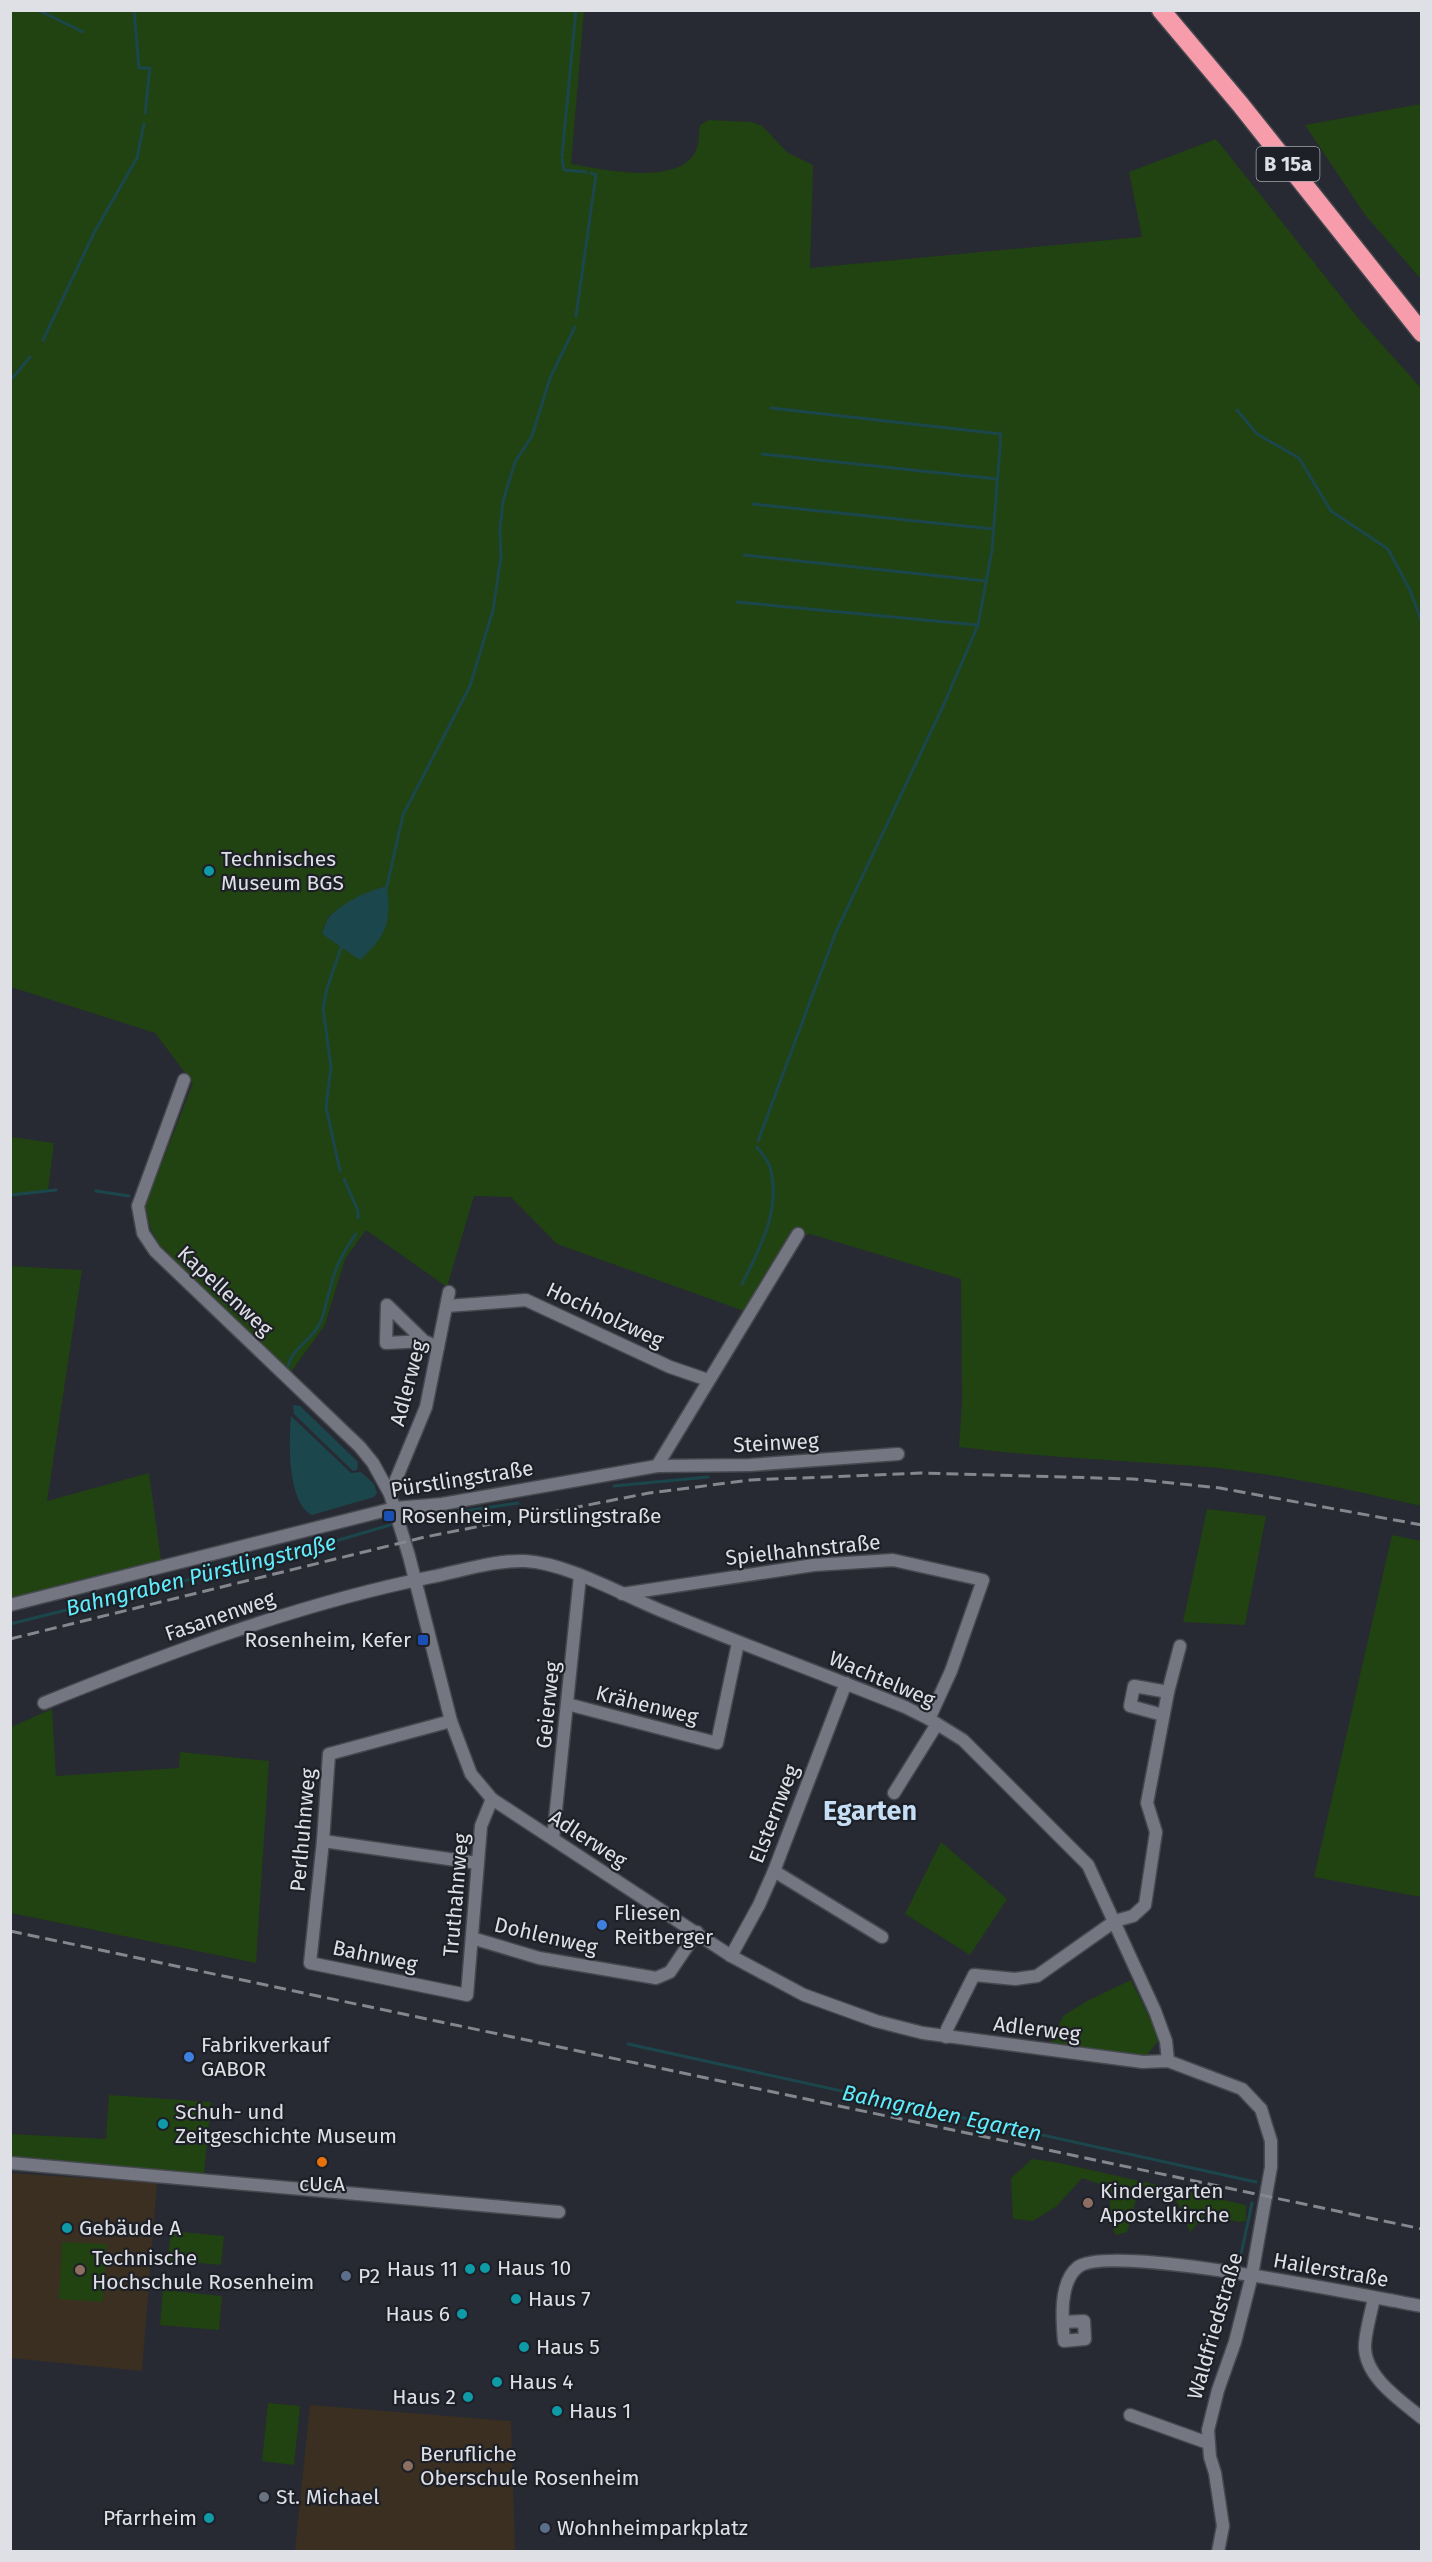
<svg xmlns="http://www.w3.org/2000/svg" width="1432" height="2562" font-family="'Fira Sans',sans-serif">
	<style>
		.education { fill: #3b2f21 }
		.green { fill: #214211; fill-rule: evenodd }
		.water { fill: #1b474c }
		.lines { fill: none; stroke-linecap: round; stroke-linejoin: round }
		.stream { stroke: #1b474c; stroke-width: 3 }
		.street-casing { stroke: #46484f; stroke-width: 15 }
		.highway-casing { stroke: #46484f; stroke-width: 21 }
		.street { stroke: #747781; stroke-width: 12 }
		.highway { stroke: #f79caa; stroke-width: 18 }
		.rail { stroke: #85878e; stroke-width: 3; stroke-dasharray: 12 6; stroke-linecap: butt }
		.culture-dot { fill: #0f9aa8; stroke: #1e2028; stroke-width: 2 }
		.transit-dot { fill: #1a4fb4; stroke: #1e2028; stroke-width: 2 }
		.shop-dot { fill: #3f7fe0; stroke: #1e2028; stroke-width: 2 }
		.food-dot { fill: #e8710a; stroke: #1e2028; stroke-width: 2 }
		.education-dot { fill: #8d6e63; stroke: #1e2028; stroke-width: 2 }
		.service-dot { fill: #5c6f8a; stroke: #1e2028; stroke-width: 2 }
		.worship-dot { fill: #6b7280; stroke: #1e2028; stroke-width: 2 }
		.labels { text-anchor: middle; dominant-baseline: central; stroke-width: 4.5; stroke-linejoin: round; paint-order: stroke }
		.shield { fill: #1e2028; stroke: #a5a6ad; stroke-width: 1.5 }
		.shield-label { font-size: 20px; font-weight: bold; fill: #dfe0e6 }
		.poi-label { font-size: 21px; fill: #dfe0e6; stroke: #1e2028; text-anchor: start }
		.street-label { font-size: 21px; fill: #dfe0e6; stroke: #1e2028 }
		.water-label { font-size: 22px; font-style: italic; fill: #60ecfb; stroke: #1e2028 }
		.district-label { font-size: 27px; font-weight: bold; fill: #c5def4; stroke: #1e2028 }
	</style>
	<rect width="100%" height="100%" fill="#272a32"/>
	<g class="education">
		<path d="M10,2173L157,2183L142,2371L11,2358Z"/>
		<path d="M310,2405L511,2421L515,2551H295Z"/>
	</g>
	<g class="green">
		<path d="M11,11H584L571,164C601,169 683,188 697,148C699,142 699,132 700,125L709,120L752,122L762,126L788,153L813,165L810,268L1142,237L1129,172L1216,139L1358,318L1421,388V1506C1347,1489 1272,1472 1196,1466C1117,1460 1038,1457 959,1447L962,1402L961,1279L810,1234L788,1239L744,1311L557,1244L511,1197L474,1196L447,1287L366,1230L345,1259L325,1325L291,1372L160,1245L151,1230L145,1206L193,1083L155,1033L11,987ZM351,901L360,959L322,934L328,917Z"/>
		<path d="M1421,104H1422L1421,279L1366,216L1305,125Z"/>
		<path d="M11,1137L54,1143L48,1191L11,1197Z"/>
		<path d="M10,1266L82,1270L47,1501L149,1473L162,1567L10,1605Z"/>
		<path d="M1207,1509L1266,1516L1245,1625L1183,1622Z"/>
		<path d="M1392,1535L1421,1541V1897L1314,1877Z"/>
		<path d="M52,1709L56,1776L179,1768L180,1752L269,1761L256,1963L11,1913V1727Z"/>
		<path d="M941,1842L1007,1899L970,1955L905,1914Z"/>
		<path d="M1131,1980L1160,2039L1145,2057L1049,2046L1063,2016L1087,2001Z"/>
		<path d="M109,2095L211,2102L204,2174L11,2156V2134L106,2139Z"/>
		<path d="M1032,2159L1055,2162L1246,2205V2221L1239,2222L1207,2214L1190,2232L1181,2209L1173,2196L1139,2189L1127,2232L1116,2235L1111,2224L1109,2187L1082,2178L1057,2206L1033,2221L1013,2219L1011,2178Z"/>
		<path d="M171,2231L224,2236L221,2265L168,2260Z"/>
		<path d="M62,2242L107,2244L103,2302L59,2299Z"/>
		<path d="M163,2290L222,2296L219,2330L160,2325Z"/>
		<path d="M268,2403L300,2406L294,2465L262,2461Z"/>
	</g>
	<g class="water">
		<path d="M387,886C391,923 388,934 360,960L322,934C324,929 326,920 330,916C345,901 367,891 387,886Z"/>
		<path d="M293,1405L300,1406L358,1462L357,1470L353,1471L294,1414Z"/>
		<path d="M291,1416L351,1473L361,1472L374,1484L377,1493L374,1497L312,1515C287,1502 289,1441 291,1416Z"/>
	</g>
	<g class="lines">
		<g class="stream">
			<path d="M38,10L83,32"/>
			<path d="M134,10L139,68H150L145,113"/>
			<path d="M562,156L576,10"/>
			<path d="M562,159L564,170L586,172"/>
			<path d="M576,316L596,175L591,173"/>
			<path d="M43,340L95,231L137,158L144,124"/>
			<path d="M10,381L30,357"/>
			<path d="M1237,410L1257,434L1299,458L1331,511L1388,549L1410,590L1422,623"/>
			<path d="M762,454L997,479"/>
			<path d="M753,504L993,529"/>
			<path d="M744,555L986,581"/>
			<path d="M737,602L977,625"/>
			<path d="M387,886L403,815L470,686L493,610L501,556L500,530L503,501L515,462L532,436L550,378L575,327"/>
			<path d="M758,1141L836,932L944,704L978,625L992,550L1001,434L771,408"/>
			<path d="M340,1171L326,1107L331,1067L323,1008L327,988L341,948"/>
			<path d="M344,1179L358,1211V1218"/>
			<path d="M96,1191L129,1196"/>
			<path d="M10,1195L56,1190"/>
			<path d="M742,1284C760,1248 782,1209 770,1167C768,1160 761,1153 757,1147"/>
			<path d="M288,1366C292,1349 311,1340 319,1325C325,1314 326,1300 330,1289C335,1267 343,1252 356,1234"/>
			<path d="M614,1486L708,1477"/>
			<path d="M411,1519L518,1503"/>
			<path d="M10,1624L288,1555L390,1525"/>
			<path d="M628,2044L1256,2182"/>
			<path d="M1239,2264L1252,2203"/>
		</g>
		<g class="street-casing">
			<g id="street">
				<path d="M184,1080L138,1206L143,1233L155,1251L360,1447L373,1463L390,1494"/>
				<path d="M449,1292L426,1407L390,1494L409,1556L451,1721L471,1774L492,1799L731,1956L804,1995L876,2021L923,2033L1143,2062L1168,2061L1242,2089L1261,2109L1271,2141V2167L1252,2275L1235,2342L1218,2390L1208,2430L1210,2457L1215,2473L1223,2526L1218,2552"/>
				<path d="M447,1306L526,1300L670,1367L708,1380"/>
				<path d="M424,1341L387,1305L386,1343L424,1341L438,1347"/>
				<path d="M657,1466L798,1234"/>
				<path d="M622,1594L814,1565L893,1560L983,1580L951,1671L929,1719"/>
				<path d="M10,1605L395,1508L442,1504L657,1466L750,1465L898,1454"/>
				<path d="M44,1703C170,1652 298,1604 431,1577C461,1571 494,1560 525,1561C568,1563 626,1597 667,1613C746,1646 826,1675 905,1707L929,1719L963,1740L1088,1865L1155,2011L1166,2041L1168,2061"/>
				<path d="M567,1704L717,1743L738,1643"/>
				<path d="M1163,1715L1130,1706L1134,1686L1168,1692"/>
				<path d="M451,1721L329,1754L323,1841L310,1963L467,1995L481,1826L492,1799"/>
				<path d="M894,1793L937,1724"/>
				<path d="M553,1839L580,1576"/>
				<path d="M323,1841L477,1863"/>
				<path d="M774,1871L882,1937"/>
				<path d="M472,1938L539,1958L656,1978L670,1972L697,1932"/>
				<path d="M731,1956L759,1905L774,1871L846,1683"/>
				<path d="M946,2037L947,2029L974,1975L1015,1979L1037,1976L1115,1921L1133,1916L1145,1905L1156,1832L1147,1803L1168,1692L1180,1646"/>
				<path d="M10,2163L559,2212"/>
				<path d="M1374,2298C1371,2313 1366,2329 1365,2344C1363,2376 1400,2400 1422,2418"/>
				<path d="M1063,2322L1084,2321L1085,2339L1064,2341C1062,2319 1059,2282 1078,2267C1111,2242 1369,2297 1422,2306"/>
				<path d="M1130,2415L1208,2443"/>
			</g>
		</g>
		<g class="highway-casing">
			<path id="highway" d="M1161,10L1240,104L1422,333"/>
		</g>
		<use href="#street" class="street"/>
		<use href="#highway" class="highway"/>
		<g class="rail">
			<path d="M10,1639L425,1537L649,1493L751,1480L921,1473L1133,1479L1220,1488L1422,1525"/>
			<path d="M10,1931L1422,2229"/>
		</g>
	</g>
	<g class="culture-dot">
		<circle cx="209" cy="871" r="6"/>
		<circle cx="163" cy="2124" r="6"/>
		<circle cx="67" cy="2228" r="6"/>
		<circle cx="485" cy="2268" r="6"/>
		<circle cx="470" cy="2269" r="6"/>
		<circle cx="516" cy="2299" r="6"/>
		<circle cx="462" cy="2314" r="6"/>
		<circle cx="524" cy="2347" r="6"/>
		<circle cx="497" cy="2382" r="6"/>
		<circle cx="468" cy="2397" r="6"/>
		<circle cx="557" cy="2411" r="6"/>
		<circle cx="209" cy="2518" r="6"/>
	</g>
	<g class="transit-dot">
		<rect x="383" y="1510" width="12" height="12" rx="3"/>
		<rect x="417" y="1634" width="12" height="12" rx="3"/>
	</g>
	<g class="shop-dot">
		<circle cx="602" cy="1925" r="6"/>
		<circle cx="189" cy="2057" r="6"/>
	</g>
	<circle class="food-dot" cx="322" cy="2162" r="6"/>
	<g class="education-dot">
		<circle cx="1088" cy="2203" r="6"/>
		<circle cx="80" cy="2270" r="6"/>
		<circle cx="408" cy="2466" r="6"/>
	</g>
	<g class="service-dot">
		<circle cx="346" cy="2276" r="6"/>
		<circle cx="545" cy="2528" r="6"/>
	</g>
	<circle class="worship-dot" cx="264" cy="2497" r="6"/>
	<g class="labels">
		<rect class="shield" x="1256.5" y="147" width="63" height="34" rx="4.5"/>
		<g class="shield-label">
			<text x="1288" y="164">B 15a</text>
		</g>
		<g class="poi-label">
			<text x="221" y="859">Technisches<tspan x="221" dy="24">Museum BGS</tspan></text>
			<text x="401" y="1516">Rosenheim, Pürstlingstraße</text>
			<text x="411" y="1640" text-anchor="end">Rosenheim, Kefer</text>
			<text x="614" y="1913">Fliesen<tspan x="614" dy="24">Reitberger</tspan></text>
			<text x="201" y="2045">Fabrikverkauf<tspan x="201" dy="24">GABOR</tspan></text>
			<text x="175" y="2112">Schuh- und<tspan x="175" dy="24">Zeitgeschichte Museum</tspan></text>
			<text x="322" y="2184" text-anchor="middle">cUcA</text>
			<text x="1100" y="2191">Kindergarten<tspan x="1100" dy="24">Apostelkirche</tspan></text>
			<text x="79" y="2228">Gebäude A</text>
			<text x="92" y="2258">Technische<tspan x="92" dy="24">Hochschule Rosenheim</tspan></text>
			<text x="497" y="2268">Haus 10</text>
			<text x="458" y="2269" text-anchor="end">Haus 11</text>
			<text x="358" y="2276">P2</text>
			<text x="528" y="2299">Haus 7</text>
			<text x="450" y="2314" text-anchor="end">Haus 6</text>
			<text x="536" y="2347">Haus 5</text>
			<text x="509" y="2382">Haus 4</text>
			<text x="456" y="2397" text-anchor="end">Haus 2</text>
			<text x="569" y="2411">Haus 1</text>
			<text x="420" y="2454">Berufliche<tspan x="420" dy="24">Oberschule Rosenheim</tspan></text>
			<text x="276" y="2497">St. Michael</text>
			<text x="197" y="2518" text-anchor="end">Pfarrheim</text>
			<text x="557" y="2528">Wohnheimparkplatz</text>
		</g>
		<g class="street-label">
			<text transform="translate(225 1291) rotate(43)">Kapellenweg</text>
			<text transform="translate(605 1315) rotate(25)">Hochholzweg</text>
			<text transform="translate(408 1383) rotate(-75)">Adlerweg</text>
			<text transform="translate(776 1443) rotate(-3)">Steinweg</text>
			<text transform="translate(462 1479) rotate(-9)">Pürstlingstraße</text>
			<text transform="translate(803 1550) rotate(-6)">Spielhahnstraße</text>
			<text transform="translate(220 1616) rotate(-19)">Fasanenweg</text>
			<text transform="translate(882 1679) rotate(23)">Wachtelweg</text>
			<text transform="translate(548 1705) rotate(-84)">Geierweg</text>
			<text transform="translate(647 1705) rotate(14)">Krähenweg</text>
			<text transform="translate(774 1814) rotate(-69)">Elsternweg</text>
			<text transform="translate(303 1830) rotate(-85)">Perlhuhnweg</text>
			<text transform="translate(588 1839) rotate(33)">Adlerweg</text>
			<text transform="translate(456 1895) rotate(-85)">Truthahnweg</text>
			<text transform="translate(546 1936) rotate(13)">Dohlenweg</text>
			<text transform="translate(375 1956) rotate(12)">Bahnweg</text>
			<text transform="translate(1037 2029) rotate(7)">Adlerweg</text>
			<text transform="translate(1331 2270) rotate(10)">Hailerstraße</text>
			<text transform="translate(1215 2326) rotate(-74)">Waldfriedstraße</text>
		</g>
		<g class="water-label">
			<text transform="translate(201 1575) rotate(-14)">Bahngraben Pürstlingstraße</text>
			<text transform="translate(942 2113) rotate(12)">Bahngraben Egarten</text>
		</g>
		<g class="district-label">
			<text x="870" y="1811">Egarten</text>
		</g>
	</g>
	<rect width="1432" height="2562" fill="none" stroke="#dfe0e6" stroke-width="24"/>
</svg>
